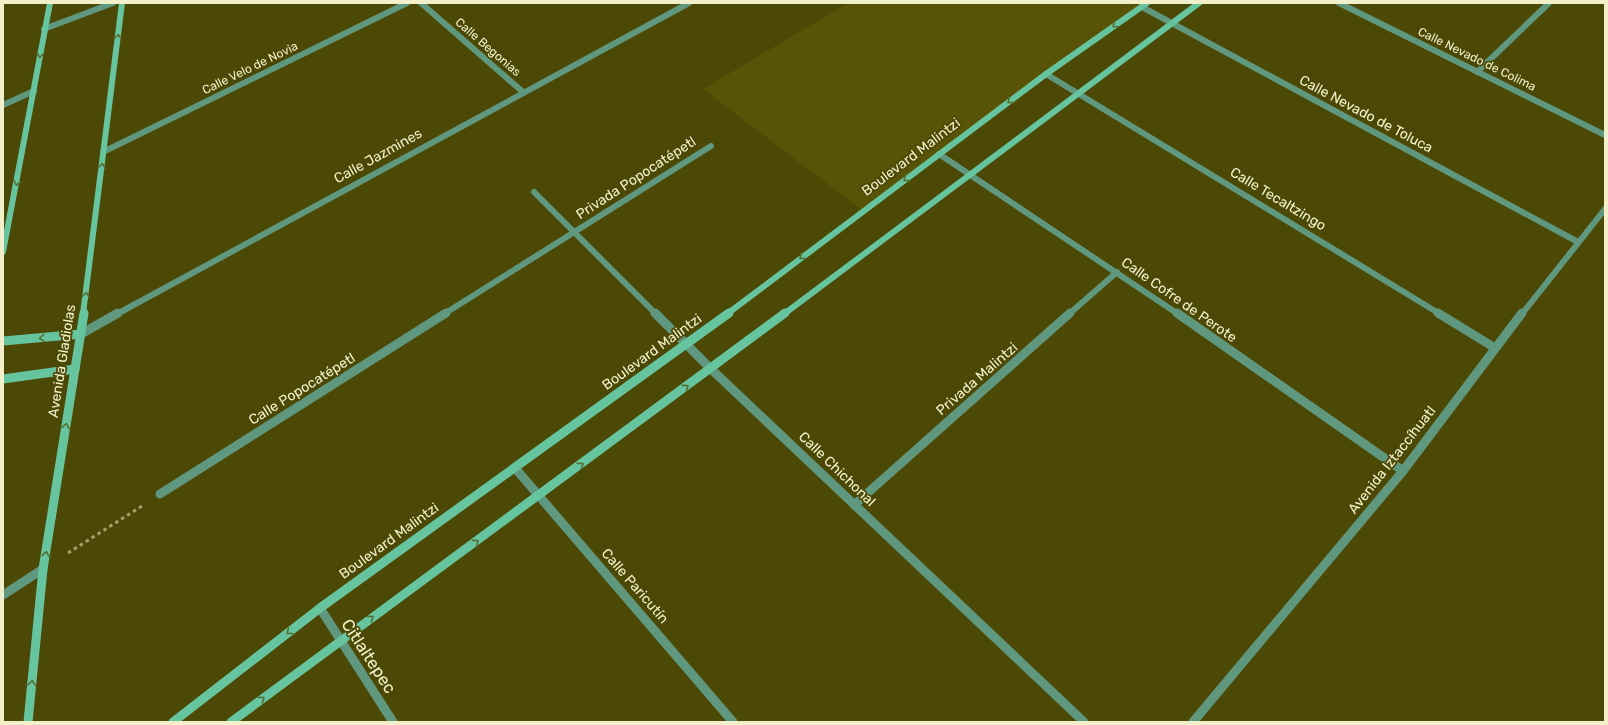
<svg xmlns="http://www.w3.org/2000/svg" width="1608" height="725" font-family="Rubik,sans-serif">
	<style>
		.built { fill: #585307 }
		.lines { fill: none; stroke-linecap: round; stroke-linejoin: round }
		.path { stroke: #a4a16e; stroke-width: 3; stroke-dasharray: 3.5 3.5; stroke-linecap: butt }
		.street-far1 { stroke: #5f987f; stroke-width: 6 }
		.street { stroke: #5f987f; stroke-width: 9 }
		.secondary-far1 { stroke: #66c59e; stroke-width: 6 }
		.secondary { stroke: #66c59e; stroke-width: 9 }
		.oneway { stroke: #546e33 }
		.labels { text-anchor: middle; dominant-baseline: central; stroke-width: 3.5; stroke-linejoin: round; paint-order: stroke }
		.far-street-label { font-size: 12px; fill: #f2f0ca; stroke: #4c4805 }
		.street-label { font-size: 14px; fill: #f2f0ca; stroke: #4c4805 }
		.near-street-label { font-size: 17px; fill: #f2f0ca; stroke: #4c4805 }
	</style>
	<rect width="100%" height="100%" fill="#4c4805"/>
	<path class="built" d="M848,3H1149L864,212L703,89Z"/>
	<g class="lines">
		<path class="path" d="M68,553L142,506"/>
		<g class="street-far1">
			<path d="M421,3L523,92"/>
			<path d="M1339,3L1605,135"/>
			<path d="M1142,7L1578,242"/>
			<path d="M44,29L113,3"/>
			<path d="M1477,72L1549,3"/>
			<path d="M1046,74L1440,314"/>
			<path d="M3,105L34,91"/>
			<path d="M103,152L407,3"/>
			<path d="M939,154L1178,314"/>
			<path d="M534,192L656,314"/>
			<path d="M117,314L689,3"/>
			<path d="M444,314L711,146"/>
			<path d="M1069,314L1117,272"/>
			<path d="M1522,314L1605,209"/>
		</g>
		<g class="street">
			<path d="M655,313L711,369L1084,722"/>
			<path d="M1177,313L1403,471"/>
			<path d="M1438,313L1495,348"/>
			<path d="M81,334L118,313"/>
			<path d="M515,468L733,722"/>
			<path d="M160,494L446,313"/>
			<path d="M854,505L1070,313"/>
			<path d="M3,595L43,569"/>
			<path d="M320,608L393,722"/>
			<path d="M1193,722L1403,471L1522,313"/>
		</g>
		<g class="secondary-far1">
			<path d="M3,252L50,3"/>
			<path d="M83,314L122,3"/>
			<path d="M727,314L1046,74L1147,3"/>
			<path d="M784,314L1199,3"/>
		</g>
		<g class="secondary">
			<path d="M3,341L81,334"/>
			<path d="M3,379L75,369"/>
			<path d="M28,722L43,569L84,313"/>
			<path d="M173,722L320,608L729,313"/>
			<path d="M231,722L785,313"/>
		</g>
	</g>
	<defs><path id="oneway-chevron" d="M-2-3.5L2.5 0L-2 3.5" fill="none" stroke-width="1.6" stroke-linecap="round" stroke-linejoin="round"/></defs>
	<g class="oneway">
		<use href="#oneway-chevron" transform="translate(1115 25) rotate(145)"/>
		<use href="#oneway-chevron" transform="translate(118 37) rotate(-83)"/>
		<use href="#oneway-chevron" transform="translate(40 55) rotate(99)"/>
		<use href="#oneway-chevron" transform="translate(1010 101) rotate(143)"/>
		<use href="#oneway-chevron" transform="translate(102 166) rotate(-83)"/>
		<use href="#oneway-chevron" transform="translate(906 179) rotate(143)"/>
		<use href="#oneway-chevron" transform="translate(17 183) rotate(101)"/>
		<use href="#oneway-chevron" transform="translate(802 257) rotate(143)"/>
		<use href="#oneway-chevron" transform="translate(86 295) rotate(-83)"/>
		<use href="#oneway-chevron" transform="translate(42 338) rotate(175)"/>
		<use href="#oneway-chevron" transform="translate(686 387) rotate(-37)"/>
		<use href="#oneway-chevron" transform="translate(66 426) rotate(-81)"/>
		<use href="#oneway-chevron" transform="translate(581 465) rotate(-37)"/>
		<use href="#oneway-chevron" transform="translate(476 542) rotate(-36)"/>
		<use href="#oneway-chevron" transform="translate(46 554) rotate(-81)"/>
		<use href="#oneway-chevron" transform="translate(371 618) rotate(-36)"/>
		<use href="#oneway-chevron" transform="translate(289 632) rotate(142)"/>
		<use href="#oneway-chevron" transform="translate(32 683) rotate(-84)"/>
		<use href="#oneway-chevron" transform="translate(262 699) rotate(-36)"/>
	</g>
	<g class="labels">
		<g class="far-street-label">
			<text transform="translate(488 47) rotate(41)">Calle Begonias</text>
			<text transform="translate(1477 59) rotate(26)">Calle Nevado de Colima</text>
			<text transform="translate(250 68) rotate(-26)">Calle Velo de Novia</text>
		</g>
		<g class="street-label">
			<text transform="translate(1366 114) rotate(28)">Calle Nevado de Toluca</text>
			<text transform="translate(378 156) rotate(-29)">Calle Jazmines</text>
			<text transform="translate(911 157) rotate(-37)">Boulevard Malintzi</text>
			<text transform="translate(636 178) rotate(-33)">Privada Popocatépetl</text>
			<text transform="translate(1278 199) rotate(31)">Calle Tecaltzingo</text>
			<text transform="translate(1179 300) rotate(35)">Calle Cofre de Perote</text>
			<text transform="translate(652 352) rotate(-36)">Boulevard Malintzi</text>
			<text transform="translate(62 361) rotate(-81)">Avenida Gladiolas</text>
			<text transform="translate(977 379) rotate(-41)">Privada Malintzi</text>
			<text transform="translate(302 389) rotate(-32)">Calle Popocatépetl</text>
			<text transform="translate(1392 460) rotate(-52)">Avenida Iztaccíhuatl</text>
			<text transform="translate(837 469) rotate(44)">Calle Chichonal</text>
			<text transform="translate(389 541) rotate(-36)">Boulevard Malintzi</text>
			<text transform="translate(635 586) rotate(49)">Calle Paricutín</text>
		</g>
		<g class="near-street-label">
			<text transform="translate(369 656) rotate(57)">Citlaltepec</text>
		</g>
	</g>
	<rect width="1608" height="725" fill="none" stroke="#f2f0ca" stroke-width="8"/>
</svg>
